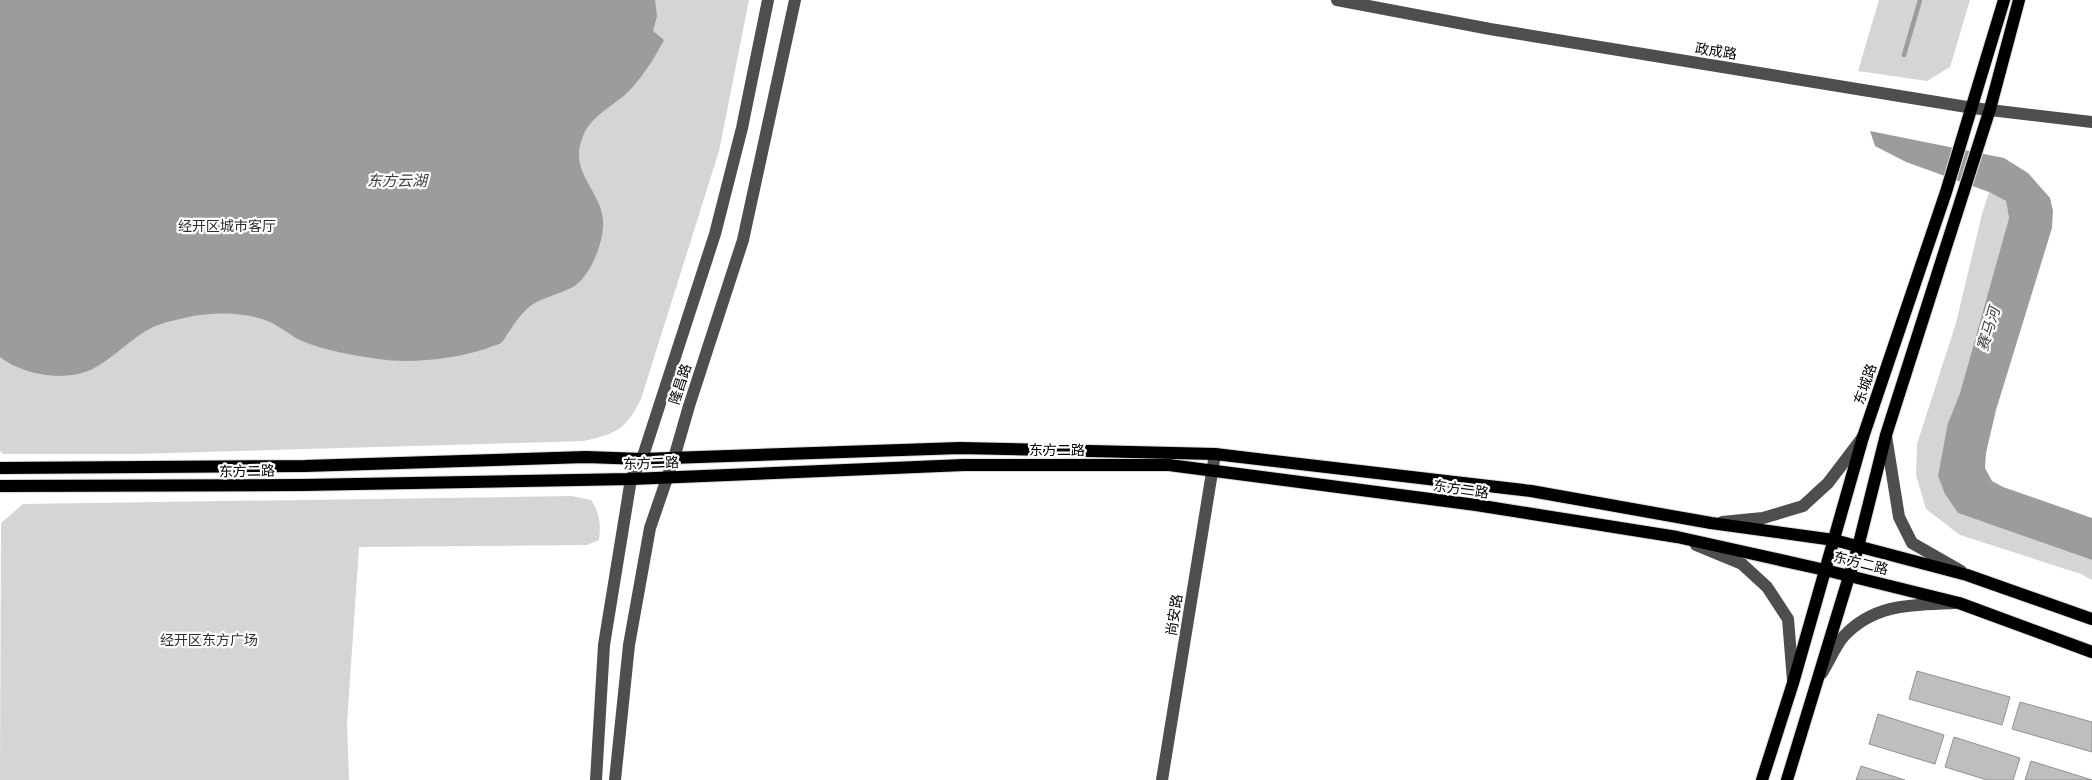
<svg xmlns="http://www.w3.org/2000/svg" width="2092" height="780" font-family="Ubuntu,'Noto Sans SC',sans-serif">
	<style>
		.green { fill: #d5d5d5 }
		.water { fill: #9c9c9c }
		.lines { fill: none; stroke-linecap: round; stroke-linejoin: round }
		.stream { stroke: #9c9c9c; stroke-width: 4.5 }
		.building { fill: #bebebe; stroke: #929292 }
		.major-casing { stroke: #dbdbdb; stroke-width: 14 }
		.minor { stroke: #4e4e4e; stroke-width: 12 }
		.major { stroke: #000; stroke-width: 12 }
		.labels { text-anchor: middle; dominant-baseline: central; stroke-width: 4.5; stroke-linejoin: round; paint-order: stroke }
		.street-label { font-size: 14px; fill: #000; stroke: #fff }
		.park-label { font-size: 14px; fill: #2c2c2c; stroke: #fff }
		.water-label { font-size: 15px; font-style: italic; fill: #3d3d3d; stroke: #fff }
	</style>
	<rect width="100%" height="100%" fill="#fff"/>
	<g class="green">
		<path d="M0,0H749L719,151L641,399C625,430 618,433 584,441L136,454H3L0,451Z"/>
		<path d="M1879,0H1970L1950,67L1927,81L1858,71Z"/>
		<path d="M1989,192L2006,201L2009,218L1960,393L1948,423L1958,513L2092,560V580L2081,574L1960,535L1926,509L1916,475L1917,444L1956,323L1982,214Z"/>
		<path d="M572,496L591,500C600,513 601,525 599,540L587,545L359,547L347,723L349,780H0L1,523L23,504Z"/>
	</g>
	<g class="water">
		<path d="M0,0H655L657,16L653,31L664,40C654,59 642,78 627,93C609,109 588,117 581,142C571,173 601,192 603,220C605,240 590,279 571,288C559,294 545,297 533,304C523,311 515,322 509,332C506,335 504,341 501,343C498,345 491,346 488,348C454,359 413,364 378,359C353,355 326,351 302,341C291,336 281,327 270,322C246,312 218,312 193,316C180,319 165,322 153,327C132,337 116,356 96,367C69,383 24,376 0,357Z"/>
		<path d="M1870,131L2004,158L2028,173L2050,198L2053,211L2052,228L1996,410L1986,453L1985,468L1992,481L2003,487L2092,518V560L1958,513L1945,494L1938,476L1948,423L1960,393L2009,218L2006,201L1989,192L1906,162L1875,146Z"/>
	</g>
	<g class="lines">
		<path class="stream" d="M1904,55L1920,0"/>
	</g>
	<g class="building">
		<path d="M1917,671L2010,697L2002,725L1909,699Z"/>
		<path d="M2020,702L2092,722V752L2012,729Z"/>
		<path d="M1878,714L1944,735L1935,764L1869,744Z"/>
		<path d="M1954,737L2020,758L2013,780H1987L1945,767Z"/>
		<path d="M2031,761L2092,780H2025Z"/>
		<path d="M1861,766L1905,780H1856Z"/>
	</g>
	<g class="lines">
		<g class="major-casing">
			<g id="major">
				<path d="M0,468L305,466L586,457L642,459L960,448L1215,454L1531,491L1711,523L1834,540L1967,575L2092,619"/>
				<path d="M0,486L302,485L631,479L964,465H1169L1476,505L1677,537L1825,570L1959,603L2092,652"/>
				<path d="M1762,780L1793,683L1863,437L1946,192L2004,0"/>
				<path d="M1787,780L1858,547L1886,435L1990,109L2019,0"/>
			</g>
		</g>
		<g class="minor">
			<path d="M1337,0L1490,29L1973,108L2092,122"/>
			<path d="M1886,436L1899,517L1912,543L1961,571"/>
			<path d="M1722,522L1763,518L1803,506L1828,483L1863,437"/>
			<path d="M1696,545L1742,564L1767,587L1788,619L1793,681"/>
			<path d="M1822,673C1829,662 1835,646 1844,636C1875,603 1913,605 1955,603"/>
			<path d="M596,780L604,645L631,479L642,459L715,234L742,128L768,0"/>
			<path d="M615,780L629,645L650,528L674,458L689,406L743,240L795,0"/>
			<path d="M1162,780L1215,454"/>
		</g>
		<use href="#major" class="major"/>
	</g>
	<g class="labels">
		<g class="street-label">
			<text transform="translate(1716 51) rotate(9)">政成路</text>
			<text transform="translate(680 384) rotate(-72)">隆昌路</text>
			<text transform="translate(1865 384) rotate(-71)">东城路</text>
			<text x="1057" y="450">东方二路</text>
			<text transform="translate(651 463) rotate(-2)">东方二路</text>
			<text transform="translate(247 471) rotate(-1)">东方二路</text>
			<text transform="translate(1461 489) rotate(8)">东方二路</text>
			<text transform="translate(1861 563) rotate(14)">东方二路</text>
			<text transform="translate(1174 615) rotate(-81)">尚安路</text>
		</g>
		<g class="park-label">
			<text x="227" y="226">经开区城市客厅</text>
			<text x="209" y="640">经开区东方广场</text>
		</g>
		<g class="water-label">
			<text x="397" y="180">东方云湖</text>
			<text transform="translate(1988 329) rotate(-73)">赛马河</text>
		</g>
	</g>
</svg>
